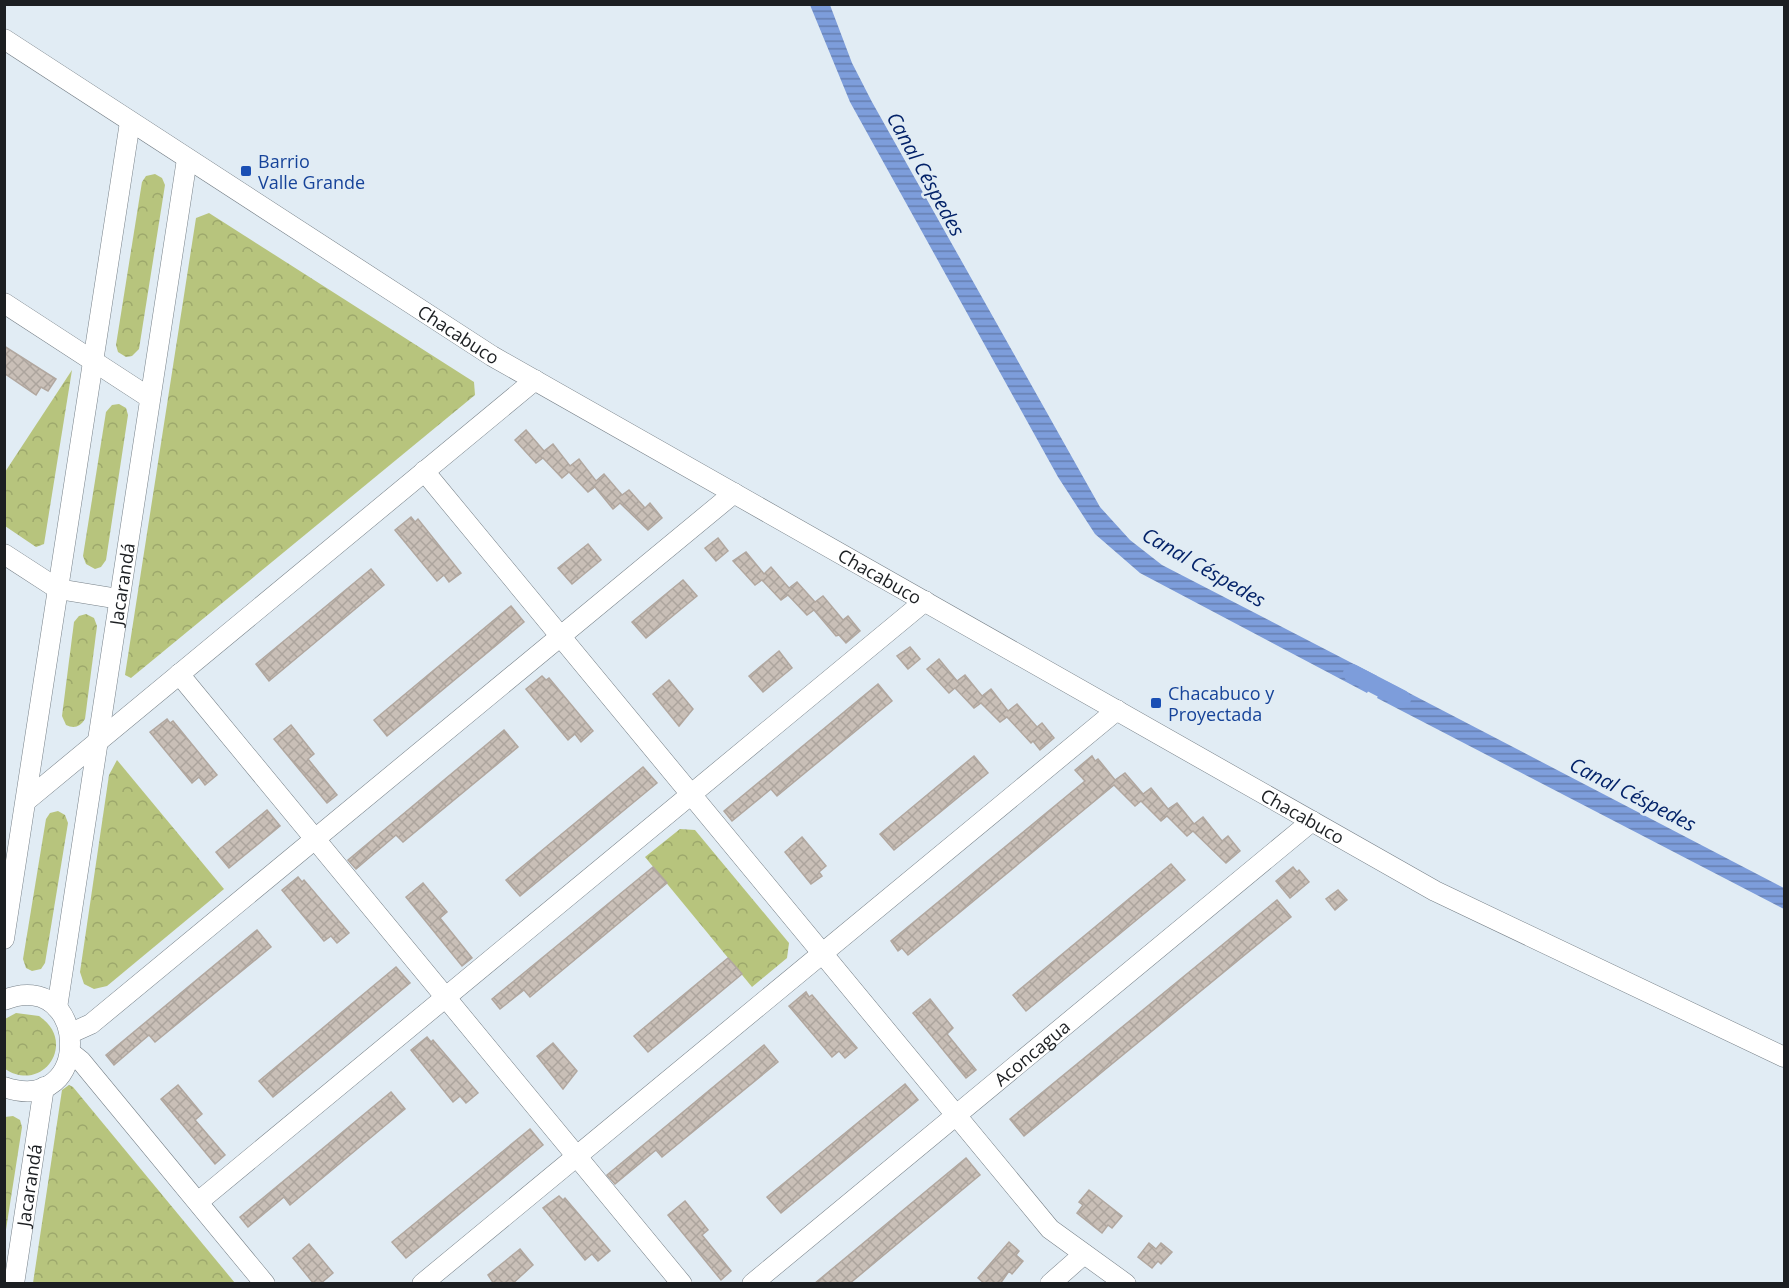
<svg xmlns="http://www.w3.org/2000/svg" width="1789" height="1288" font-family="'Open Sans',sans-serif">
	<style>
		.forest { fill: url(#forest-crowns) }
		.water { fill: url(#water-rules) }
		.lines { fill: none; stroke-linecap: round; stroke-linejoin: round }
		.canal { stroke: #7d9ddb; stroke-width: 18 }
		.building { fill: url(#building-cross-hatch); stroke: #b1a79f; stroke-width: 1.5 }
		.minor-casing { stroke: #778088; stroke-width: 21 }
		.minor { stroke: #fff; stroke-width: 20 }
		.transit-dot { fill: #1a4fb4; stroke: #e1ecf4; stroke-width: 2 }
		.labels { text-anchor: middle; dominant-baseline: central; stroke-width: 5; stroke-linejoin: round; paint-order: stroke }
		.transit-label { font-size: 18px; fill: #164399; stroke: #e1ecf4; text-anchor: start }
		.street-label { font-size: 18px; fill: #1c1f22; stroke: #e1ecf4 }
		.water-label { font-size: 20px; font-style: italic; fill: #042369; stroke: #e1ecf4 }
	</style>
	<defs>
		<pattern id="forest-crowns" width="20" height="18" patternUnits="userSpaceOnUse" patternTransform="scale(1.5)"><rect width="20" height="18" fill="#b7c47d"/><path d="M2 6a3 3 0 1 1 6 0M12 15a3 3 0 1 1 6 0" fill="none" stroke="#9da86c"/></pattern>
		<pattern id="water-rules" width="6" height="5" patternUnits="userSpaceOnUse" patternTransform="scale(1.5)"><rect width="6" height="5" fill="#7d9ddb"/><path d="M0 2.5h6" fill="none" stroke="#667fb1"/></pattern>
		<pattern id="building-cross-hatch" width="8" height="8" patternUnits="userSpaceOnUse" patternTransform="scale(1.5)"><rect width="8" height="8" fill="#c9bfb7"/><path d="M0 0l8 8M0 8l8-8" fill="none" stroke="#aca49d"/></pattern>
	</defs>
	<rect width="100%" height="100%" fill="#e1ecf4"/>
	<g class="forest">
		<path d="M155,174L162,178L165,185L139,349L132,356L126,357L118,352L116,345L142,182L146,176Z"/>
		<path d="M209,213L474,382L475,395L131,678L125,675L196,218Z"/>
		<path d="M72,370L44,544L36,547L5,526V472Z"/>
		<path d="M119,404L126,408L128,415L106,560L101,567L95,569L86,564L83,556L106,412L112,405Z"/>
		<path d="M86,614L94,618L97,626L85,719C80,727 74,729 66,725L62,716L74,622L79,616Z"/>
		<path d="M117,760L224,889L107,986L94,989L84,984L80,972L109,775Z"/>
		<path d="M58,811L65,815L68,823L45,963L41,969L32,971L26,968L23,959L46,819L50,813Z"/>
		<path d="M680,829L695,830L789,943L787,958L752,987L645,857Z"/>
		<path d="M16,1013L39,1016C78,1042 43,1094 5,1069V1019Z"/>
		<path d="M69,1085L73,1087L235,1283H33L62,1090Z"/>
		<path d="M13,1116L20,1120L22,1127L5,1236V1117Z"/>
	</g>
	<g class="water">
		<path d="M810,5H830L852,63L872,102L1100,507L1130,540L1162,565L1377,676L1367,693L1140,573L1095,534L1058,477L850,102Z"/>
		<path d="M1386,681L1784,888V909L1377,698Z"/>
	</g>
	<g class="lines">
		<path class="canal" d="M1352,673L1402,699"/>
	</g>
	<g class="building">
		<path d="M4,346L56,379L48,391L41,387L36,395L4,373Z"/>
		<path d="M526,430L544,451L553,444L570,466L579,459L596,481L604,474L622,495L629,490L645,508L650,503L662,518L648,530L620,503L613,509L595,487L588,492L569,472L562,478L543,458L536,463L515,440Z"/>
		<path d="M411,517L415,522L418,519L461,573L449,582L444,575L437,581L395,530Z"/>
		<path d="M718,538L728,551L716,561L705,548Z"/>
		<path d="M588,544L601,560L572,584L558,568Z"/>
		<path d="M746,552L764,574L771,567L789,588L797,582L815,602L823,596L843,620L848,616L860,631L846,643L839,635L836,636L814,610L807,615L788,595L781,600L762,580L755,585L733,561Z"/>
		<path d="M371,569L384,585L269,681L256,664Z"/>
		<path d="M683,580L697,596L646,638L632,622Z"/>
		<path d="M511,606L524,622L387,736L374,720Z"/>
		<path d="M910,647L920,659L908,669L897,656Z"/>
		<path d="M779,651L792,668L763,692L749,676Z"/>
		<path d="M939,659L957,681L965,675L982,696L991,689L1008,711L1017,704L1037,727L1042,723L1054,738L1040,750L1033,741L1031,743L1007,717L1000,722L981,703L974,708L955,688L949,693L927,669Z"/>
		<path d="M542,676L546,680L549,678L593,731L581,742L575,734L568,740L526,689Z"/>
		<path d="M669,680L693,709L679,726L653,694Z"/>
		<path d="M878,684L892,701L777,796L771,789L732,821L724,811Z"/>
		<path d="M167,719L170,723L173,721L217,775L205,785L199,777L192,783L150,732Z"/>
		<path d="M291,725L314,754L308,759L337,795L327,803L274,739Z"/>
		<path d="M504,730L518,747L403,842L396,835L356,869L348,860Z"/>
		<path d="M974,756L988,773L894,850L880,834Z"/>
		<path d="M1092,756L1095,761L1098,759L1115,780L1125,773L1143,794L1151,788L1168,809L1177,803L1194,824L1203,817L1222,841L1228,836L1240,851L1226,863L1193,831L1187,836L1167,816L1161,821L1141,801L1135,806L1114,785L908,955L902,948L898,951L891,941L1085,781L1075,770Z"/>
		<path d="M643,767L657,783L520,896L506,880Z"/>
		<path d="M267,810L280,826L229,868L216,852Z"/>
		<path d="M802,837L826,866L819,872L822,876L811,884L785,852Z"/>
		<path d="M1171,864L1185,880L1026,1011L1013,995Z"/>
		<path d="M653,867L667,883L530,997L524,990L500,1009L492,999Z"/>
		<path d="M1293,867L1297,872L1299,870L1309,882L1290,898L1276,881Z"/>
		<path d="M298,877L302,882L304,880L349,933L337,943L331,936L324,941L282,890Z"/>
		<path d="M423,883L447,912L440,918L472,958L462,966L406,897Z"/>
		<path d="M1338,890L1347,900L1335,910L1326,899Z"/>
		<path d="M1277,900L1291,917L1024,1136L1010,1119Z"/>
		<path d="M257,930L271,947L155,1042L149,1035L114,1065L106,1055Z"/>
		<path d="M728,958L742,974L648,1052L634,1036Z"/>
		<path d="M396,967L410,983L273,1097L259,1081Z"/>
		<path d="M806,992L809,997L812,995L857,1048L845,1058L839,1051L832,1057L789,1006Z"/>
		<path d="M930,999L953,1028L947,1034L976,1070L966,1078L913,1013Z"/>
		<path d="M427,1037L431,1042L433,1040L478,1093L466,1103L460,1096L453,1102L411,1050Z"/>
		<path d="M553,1043L577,1071L563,1089L537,1056Z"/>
		<path d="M764,1045L778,1062L662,1157L656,1150L615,1184L607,1175Z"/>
		<path d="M905,1084L918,1100L781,1213L767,1197Z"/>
		<path d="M178,1085L202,1114L195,1120L225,1155L215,1164L161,1099Z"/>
		<path d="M391,1092L405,1109L290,1205L284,1197L248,1227L240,1217Z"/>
		<path d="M530,1129L543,1145L406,1258L392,1242Z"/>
		<path d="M966,1158L980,1175L849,1284H814Z"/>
		<path d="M1089,1190L1122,1216L1112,1228L1108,1225L1102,1233L1077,1213L1083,1205L1079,1202Z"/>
		<path d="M559,1196L563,1200L565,1198L610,1251L598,1261L592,1254L585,1260L543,1208Z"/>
		<path d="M685,1201L708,1230L702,1235L731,1271L721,1280L668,1215Z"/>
		<path d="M1009,1242L1019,1251L1016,1255L1023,1261L1012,1274L1009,1271L1000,1284H985L978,1278Z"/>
		<path d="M1149,1243L1156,1249L1161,1243L1172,1252L1161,1264L1158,1261L1152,1268L1138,1257Z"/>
		<path d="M309,1244L333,1273L320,1284H314L293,1258Z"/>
		<path d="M520,1249L533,1265L512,1284H494L488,1275Z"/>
	</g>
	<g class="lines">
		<g class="minor-casing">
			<g id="minor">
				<path id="s1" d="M4,39L492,356L1435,891L1784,1057"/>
				<path d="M4,303L150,398"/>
				<path d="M424,471L1050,1229L1126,1284"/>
				<path d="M4,554L58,589L119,599"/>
				<path d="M179,674L682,1284"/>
				<path d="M26,801L535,380"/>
				<path d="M4,939L130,122"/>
				<path d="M4,1000C89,966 95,1118 4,1087"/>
				<path id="s2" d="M57,1008L187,159"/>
				<path d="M71,1033L91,1024L734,493"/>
				<path d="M71,1053L81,1061L265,1284"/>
				<path d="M198,1202L925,601"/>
				<path id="s3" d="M14,1284L44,1087"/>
				<path d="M422,1284L1117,710"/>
				<path id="s4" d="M752,1284L1312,821"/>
				<path d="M1050,1284L1084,1254"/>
			</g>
		</g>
		<use href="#minor" class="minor"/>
	</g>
	<g class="transit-dot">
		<rect x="240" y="165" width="12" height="12" rx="3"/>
		<rect x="1150" y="697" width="12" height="12" rx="3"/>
	</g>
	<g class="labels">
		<g class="transit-label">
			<text x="258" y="161">Barrio<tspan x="258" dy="21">Valle Grande</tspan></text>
			<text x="1168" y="693">Chacabuco y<tspan x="1168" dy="21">Proyectada</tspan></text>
		</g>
		<g class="street-label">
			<text stroke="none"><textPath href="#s1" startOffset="542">Chacabuco</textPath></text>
			<text stroke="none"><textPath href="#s1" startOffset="1028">Chacabuco</textPath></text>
			<text stroke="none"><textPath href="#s2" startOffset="429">Jacarandá</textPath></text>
			<text stroke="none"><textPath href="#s1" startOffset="1514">Chacabuco</textPath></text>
			<text stroke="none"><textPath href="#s4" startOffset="363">Aconcagua</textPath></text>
			<text stroke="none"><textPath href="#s3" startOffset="100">Jacarandá</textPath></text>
		</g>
		<g class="water-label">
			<text transform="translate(926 174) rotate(61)">Canal Céspedes</text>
			<text transform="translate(1204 567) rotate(30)">Canal Céspedes</text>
			<text transform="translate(1633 794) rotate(27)">Canal Céspedes</text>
		</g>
	</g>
	<rect width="1789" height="1288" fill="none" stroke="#1c1f22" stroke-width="12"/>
</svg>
